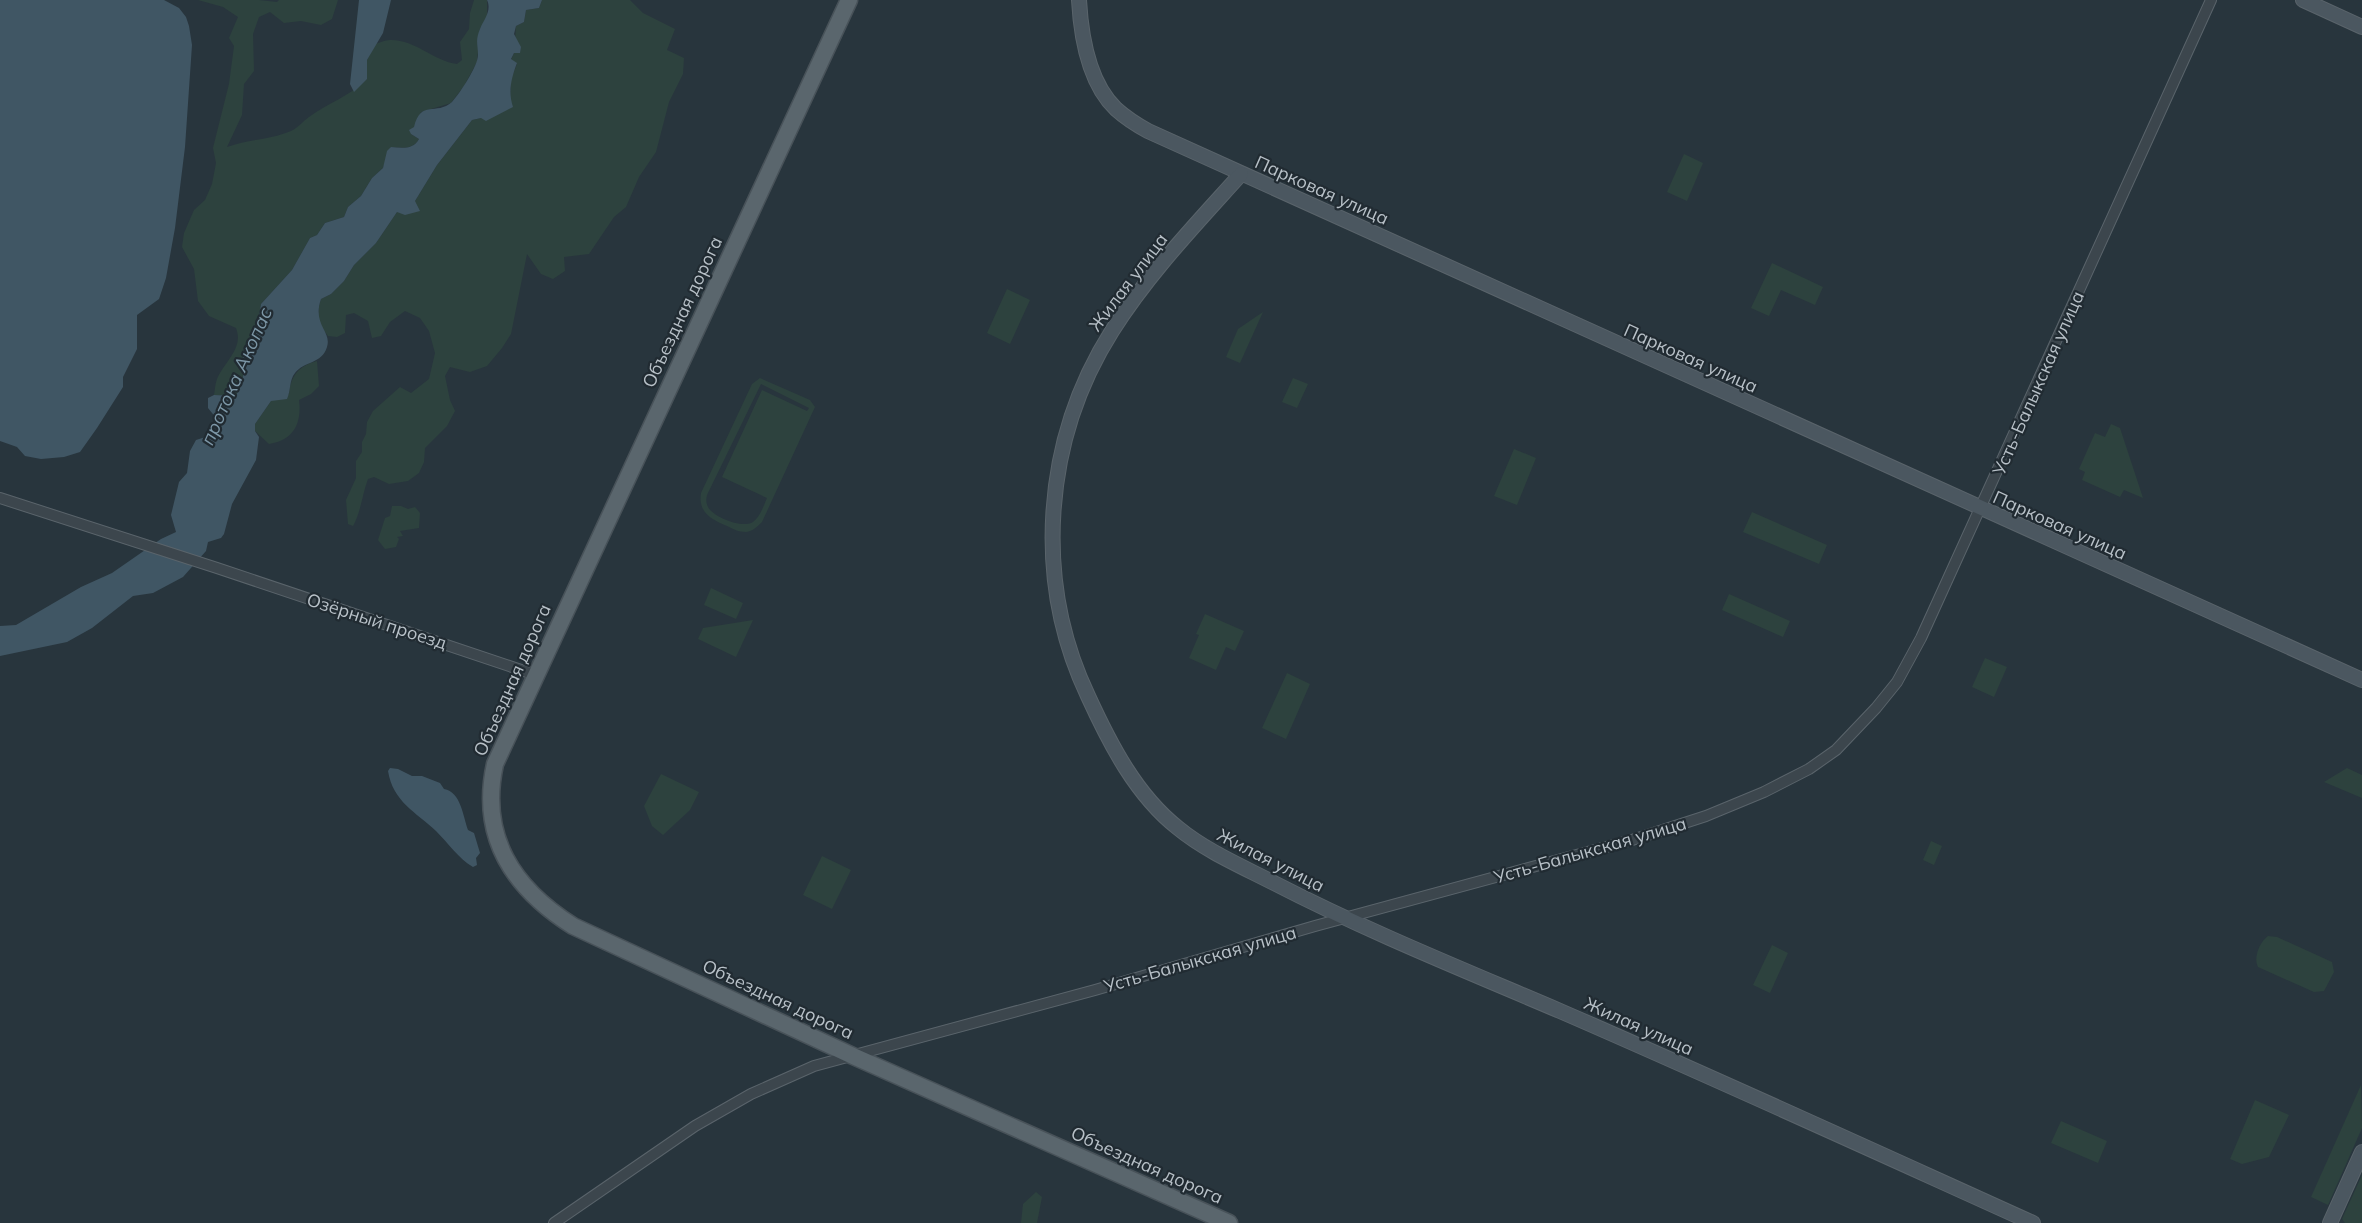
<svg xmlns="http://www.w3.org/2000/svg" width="2362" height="1223" font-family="Mulish,sans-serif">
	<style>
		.green { fill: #2d423e; fill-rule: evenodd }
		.water { fill: #405664 }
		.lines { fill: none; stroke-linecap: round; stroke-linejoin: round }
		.street-casing { stroke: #5a646b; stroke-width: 12 }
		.secondary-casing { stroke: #5a646b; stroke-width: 16 }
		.primary-casing { stroke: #485259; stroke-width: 19 }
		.street { stroke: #3c464d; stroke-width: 10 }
		.secondary { stroke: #4b5760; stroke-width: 14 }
		.primary { stroke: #5a666d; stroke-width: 16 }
		.labels { text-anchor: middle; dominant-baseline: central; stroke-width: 4.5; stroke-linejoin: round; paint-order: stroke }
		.street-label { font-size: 18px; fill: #b8c1c8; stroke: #212b32 }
		.water-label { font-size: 19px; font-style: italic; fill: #7d97a7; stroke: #212b32 }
	</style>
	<rect width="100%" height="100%" fill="#28353d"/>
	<g class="green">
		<path d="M198,0H259L277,2L279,0H338L332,19L321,25L301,21L284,23L270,12L259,17L253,34L254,71L244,84L242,115L227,147C249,139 270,140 291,131C298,128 303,121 309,117C328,103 350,96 367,79V60L375,44C379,43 385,40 390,40C414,39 434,61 457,64L462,60L460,42L469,29L470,13L474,0H487V18L480,29L477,62L464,86L451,103L421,112L411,134L419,139C413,150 402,148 391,147L383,168L372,178L361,196L348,207L344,217L325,223L317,235L310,238L292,270L261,304L257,329L251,336L243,356V377L236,396L214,395C215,390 215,384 217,379C225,361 244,348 236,328L209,316L198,301L194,269L182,247L184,233L194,210L205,200L212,184L216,163L213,148L229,84L234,46L229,38L238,17L223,7Z"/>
		<path d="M542,0H630L643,13L675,29L667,50L684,58L683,74L669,102L656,152L639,177L626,207L614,217L589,254L564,257L565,271L553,279L541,274L527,254L511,334L502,348L487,366L470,372L450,367L445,376L450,400L455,411L447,426L425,448L424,462L419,473L408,481L389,484L374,477L368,479C362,495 361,512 353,526L348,524L346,500L356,478V461L362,452V442L366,434L367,422L373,411L400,387L411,393L429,379L435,353L429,331L420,318L405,311L390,322L381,336L372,338L368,321L354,313L346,315L345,333L337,337L328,336C318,323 316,315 321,299L331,294L344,281L354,265L376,243L397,212L415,201L437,165L472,120L481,118L510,98L511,79L517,64L511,60L514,53L516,26L524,22L526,10L539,8Z"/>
		<path d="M1684,154L1703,163L1687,201L1667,192Z"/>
		<path d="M1772,263L1823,287L1815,305L1781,290L1769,316L1751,308Z"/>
		<path d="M1007,289L1030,300L1010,344L987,333Z"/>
		<path d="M1263,312L1240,363L1226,357L1238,329Z"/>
		<path d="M317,361L319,386L311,394L299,400C302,423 294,440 269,444L255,431V424L271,401L289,394C291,375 299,366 317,361Z"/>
		<path d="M760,378L810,400L815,407L762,522C757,527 753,531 746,532C739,532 733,529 727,526C711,519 698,513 701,493L752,384ZM761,384L809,408L807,411L762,390L722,477L767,498C764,505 760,517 753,522C743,529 713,517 708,507C706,503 706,499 707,495Z"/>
		<path d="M1293,378L1308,384L1297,408L1282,402Z"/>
		<path d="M2111,424L2120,428L2143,498L2124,490L2120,497L2082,480L2085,472L2079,469L2095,433L2105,437Z"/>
		<path d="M1514,449L1536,458L1517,505L1494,496Z"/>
		<path d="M392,506H401L408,509L415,507L420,513L419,528L400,531L403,536L397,537L399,539L396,547L385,549L378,540L385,518L390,516Z"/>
		<path d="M1752,512L1827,545L1819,564L1743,532Z"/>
		<path d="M711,588L743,603L736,619L704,605Z"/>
		<path d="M1729,594L1790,621L1783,637L1722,610Z"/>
		<path d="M1205,614L1244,631L1235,651L1226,647L1216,670L1189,658L1199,635L1196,634Z"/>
		<path d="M753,620L736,657L698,639L703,628Z"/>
		<path d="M1985,658L2007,667L1994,697L1972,687Z"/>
		<path d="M1287,673L1310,684L1286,739L1262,728Z"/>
		<path d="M2347,768L2362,775V798L2324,782Z"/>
		<path d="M661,774L699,792L690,810L663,835L652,826L644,806Z"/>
		<path d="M1931,841L1942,846L1934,865L1923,860Z"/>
		<path d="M822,856L851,870L832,909L803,895Z"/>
		<path d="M2268,936L2277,937L2332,962L2334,972L2324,991L2314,992L2258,967C2253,957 2260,942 2268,936Z"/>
		<path d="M1772,945L1788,953L1770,993L1753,985Z"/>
		<path d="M2361,1085L2362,1128L2328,1205L2311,1197Z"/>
		<path d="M2255,1100L2289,1115L2269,1157L2242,1164L2230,1159Z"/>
		<path d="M2061,1121L2107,1141L2098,1163L2051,1143Z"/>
		<path d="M2362,1175V1223H2345L2342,1219Z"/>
		<path d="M1036,1192L1042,1197L1037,1223H1021L1023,1204Z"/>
	</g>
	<g class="water">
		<path d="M0,0H164L179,8L186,17L189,26L192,45L185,147L175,228L166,278L159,299L137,315V349L123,377V387L97,428L80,452L64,457L41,459L25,456L17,447L0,441Z"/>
		<path d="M359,0H391L383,33L367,60V79L354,92L350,84Z"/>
		<path d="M487,0H542L539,8L526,10L524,22L516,26L514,34L521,47L520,53H514L511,59L517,63C511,79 508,92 513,107L486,121L481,118L472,120L437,165L415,201L420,211L405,215L397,212L376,243L354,265L344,281L331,294L321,299C312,325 332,331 327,347C322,364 304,361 295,373C289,380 291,391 287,399L271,401L255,424V431L259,437L256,460L232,504L224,534L221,538L208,542L206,551L183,577L153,593L133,596L92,628L67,642L0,656V626L16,625L81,587L112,573L161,539L176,532L171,515L179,482L187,473L190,451L196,440L215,434C221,422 216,418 208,408V398L214,395L236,396L243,377V356L251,336L257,329L261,304L292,270L310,238L317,235L325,223L344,217L348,207L361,196L372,178L383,168L387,151L391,147C402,148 413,150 419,139L411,134L409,130L414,127C421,99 436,116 452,102C460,93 478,66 478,55C478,44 475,41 480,29C484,19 492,11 487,0Z"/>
		<path d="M390,768L398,769L412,776H422L440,783L444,789C461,792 463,816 468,830L474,833L480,853L476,858L477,865L473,867C458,858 449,844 436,831C416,812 393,802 388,771Z"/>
	</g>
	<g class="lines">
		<g class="street-casing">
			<g id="street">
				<path d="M0,498L217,568L536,675"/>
				<path d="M554,1223L695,1126L751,1094L814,1066L1095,990L1315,926L1632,840L1706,816L1764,792L1809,769L1836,750L1876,708L1897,682L1921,638L2211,0"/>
			</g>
		</g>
		<g class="secondary-casing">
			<g id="secondary">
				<path d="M1079,0C1081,36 1089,83 1116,109C1126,118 1137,125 1148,131L2362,680"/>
				<path d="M2303,0L2362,27"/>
				<path d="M1241,174C1196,224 1148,274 1112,331C1043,440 1033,580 1088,696C1110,744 1136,795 1178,828C1206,851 1241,866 1274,883C1367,931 1464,970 1560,1011C1719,1080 1876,1152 2033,1223"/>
				<path d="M2330,1223L2362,1152"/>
			</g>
		</g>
		<g class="primary-casing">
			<path id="primary" d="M849,0L495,764C479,837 513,888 573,926L853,1056L1229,1223"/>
		</g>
		<use href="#street" class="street"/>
		<use href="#secondary" class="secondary"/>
		<use href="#primary" class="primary"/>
	</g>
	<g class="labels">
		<g class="street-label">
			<text transform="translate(1322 190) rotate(24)">Парковая улица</text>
			<text transform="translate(1128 282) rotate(-53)">Жилая улица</text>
			<text transform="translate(682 312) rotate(-65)">Объездная дорога</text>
			<text transform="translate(1691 358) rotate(24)">Парковая улица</text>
			<text transform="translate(2038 383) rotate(-66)">Усть-Балыкская улица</text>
			<text transform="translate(2060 525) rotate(24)">Парковая улица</text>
			<text transform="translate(377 621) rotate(18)">Озёрный проезд</text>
			<text transform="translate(512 680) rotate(-66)">Объездная дорога</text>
			<text transform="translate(1590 850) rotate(-16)">Усть-Балыкская улица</text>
			<text transform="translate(1271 860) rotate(27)">Жилая улица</text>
			<text transform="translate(1200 959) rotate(-16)">Усть-Балыкская улица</text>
			<text transform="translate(778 999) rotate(25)">Объездная дорога</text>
			<text transform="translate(1639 1026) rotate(24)">Жилая улица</text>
			<text transform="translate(1147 1165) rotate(24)">Объездная дорога</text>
		</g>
		<g class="water-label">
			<text transform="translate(236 376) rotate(-66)">протока Акопас</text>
		</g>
	</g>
</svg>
